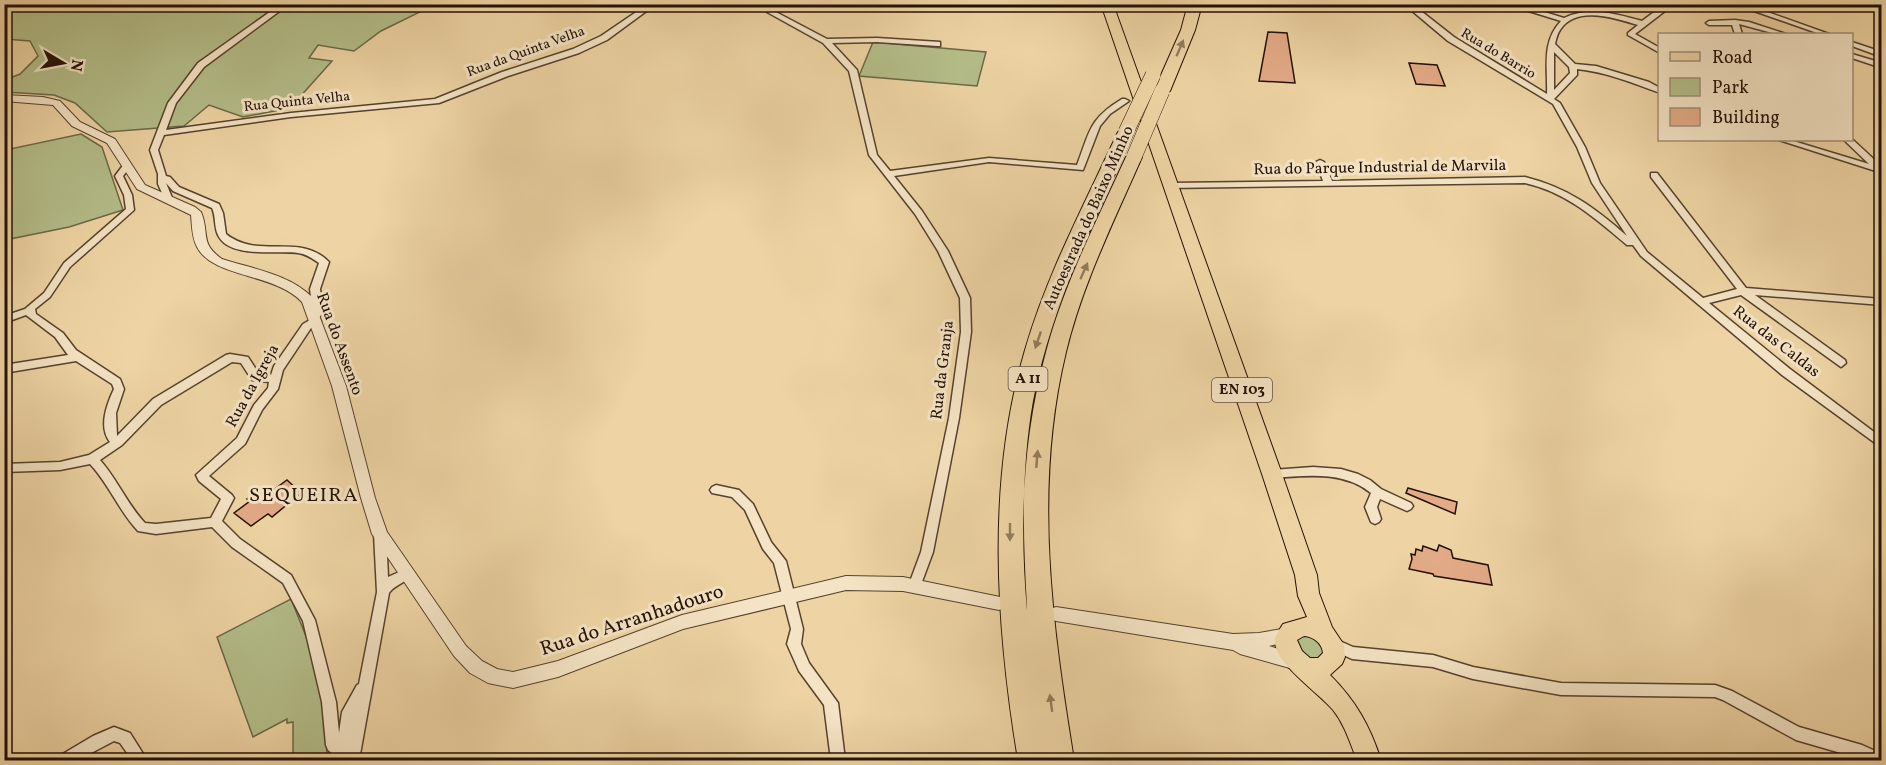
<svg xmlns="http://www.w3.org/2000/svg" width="1886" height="765" font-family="Vollkorn,serif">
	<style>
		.green { fill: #b4be89; stroke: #6c6847; stroke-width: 1.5 }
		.building { fill: #e2aa86; stroke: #231105; stroke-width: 1.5 }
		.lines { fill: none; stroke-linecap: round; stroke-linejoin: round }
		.minor-casing { stroke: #56422d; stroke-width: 3 }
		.tertiary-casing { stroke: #56422d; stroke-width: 2 }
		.primary-casing { stroke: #231105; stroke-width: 2 }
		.motorway-casing { stroke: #231105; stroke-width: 2 }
		.minor { fill: #f4e3c4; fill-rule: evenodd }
		.tertiary { fill: #f4e3c4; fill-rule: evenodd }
		.primary { fill: #eed4a4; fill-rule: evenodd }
		.motorway { fill: #eed4a4; fill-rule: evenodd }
		.motorway-bridge-casing { stroke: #231105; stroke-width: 16; stroke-linecap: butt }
		.motorway-bridge { stroke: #eed4a4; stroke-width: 15 }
		.oneway { fill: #937c5c }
		.labels { text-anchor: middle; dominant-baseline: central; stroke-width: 6; stroke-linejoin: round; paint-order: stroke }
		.far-street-label { font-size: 14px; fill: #231105; stroke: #f4e3c4 }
		.shield { fill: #f4e3c4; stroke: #62503e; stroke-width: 1.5 }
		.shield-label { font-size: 15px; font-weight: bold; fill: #231105 }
		.street-label { font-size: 16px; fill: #231105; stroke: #f4e3c4 }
		.quarter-label { font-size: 20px; letter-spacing: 1.5px; fill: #231105; stroke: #f4e3c4 }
		.near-street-label { font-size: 20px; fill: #231105; stroke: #f4e3c4 }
	</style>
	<rect width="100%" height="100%" fill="#eed4a4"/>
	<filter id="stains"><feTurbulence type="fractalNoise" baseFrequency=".00333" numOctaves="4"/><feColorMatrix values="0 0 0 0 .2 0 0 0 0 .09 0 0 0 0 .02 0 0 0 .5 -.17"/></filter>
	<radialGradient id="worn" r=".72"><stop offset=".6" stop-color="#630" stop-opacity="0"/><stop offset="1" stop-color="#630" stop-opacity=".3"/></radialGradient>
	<g class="green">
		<path d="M424,4L426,9L381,31L354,51L318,45L309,58L332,61L290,108L243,117L209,105L184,126L107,132L75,103L54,95L5,92V80L20,74L38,56L30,41L5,39L4,5Z"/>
		<path d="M873,42L986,52L977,86L859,76Z"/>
		<path d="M81,134L102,147L123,210L69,227L5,240V150Z"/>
		<path d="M291,599L316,661L325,701L327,758L293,760V722L287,723V719L253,737L217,637Z"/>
		<path d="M1305,632L1324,643L1323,658L1307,660L1293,641Z"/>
	</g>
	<g class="building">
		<path d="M1268,32L1287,33L1295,83L1259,81Z"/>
		<path d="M1409,63L1437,65L1445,86L1416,84Z"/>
		<path d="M287,480L301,493L272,517L268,514L251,526L234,513L250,501L247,499L262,489L268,494Z"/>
		<path d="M1408,488L1457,502L1455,514L1406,493Z"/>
		<path d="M1439,545L1451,550L1453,558L1488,565L1492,585L1434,576L1433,574L1409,569L1412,559L1411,554L1415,555L1416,549L1422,551L1423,546L1437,551Z"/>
	</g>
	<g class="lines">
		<g class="minor-casing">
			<g id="minor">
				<path d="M281,4H289L204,67L176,103L166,130L291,113L435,99L502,72L573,49L601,36L648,4H656L607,40L579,53L508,76L439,103L291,117L164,135L158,150L166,176L170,177L179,187L219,204L223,213L226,234C258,260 300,232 329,262L320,289L323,312L319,318L321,321L311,328L283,370L278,389L262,410L245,444L209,476L232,495L234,498L222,521L240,539L291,575L315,620L336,702L339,733L342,712L357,685L359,684L377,592L374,534L376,531L380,529L384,531L386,534L388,577L406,569L410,570L412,574C407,583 395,584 389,593L359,760H336L335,756L328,750L326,745L322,702L303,621L283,583L232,547L212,527L156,534L138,531C119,511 109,484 90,464L60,470L4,472V464L60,462L89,455L110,442C98,427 107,404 114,389L112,384L76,361L4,373V365L68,355L55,337L26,315L4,323V316L25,309L44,293L64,263L126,209L124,195L115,176L124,164H130L131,166L123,176L132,195L134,210L70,267L50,297L35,309L36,314L63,333L76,350L120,379L124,389L116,413L117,436L153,399L226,355L230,354L248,357L259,374L271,375L274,366L303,324L310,320L309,318L313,312L310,289L319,263C312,258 306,254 298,253C277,250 229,259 218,235C214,227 216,216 212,208L173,191L166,183L173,200L169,203L166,202L158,184V174L150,150L168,103L198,63ZM232,362L241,363L252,380L269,382L268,388L254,405L237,438L196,475L199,481L221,499L211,518L156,524L145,523C127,504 117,479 100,460L122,445L161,405Z"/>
				<path d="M762,4H769L772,10L827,39L877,38L940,42V46H937L877,42L832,43L857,70L877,155L890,171L989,158L1077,165C1090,131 1089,119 1122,99H1125L1129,101L1110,114L1100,126L1083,170L989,162L894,176L922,211L948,251L970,298L971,332L959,418L933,552L920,587L918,591L914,592L910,591L908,587L921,552L949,418L961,332L960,298L938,251L915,214L869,155L849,71L823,43L767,12Z"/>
				<path d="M1404,4H1412L1454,37L1547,94C1548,68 1541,42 1561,21L1506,4H1518L1564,18C1589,6 1616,14 1642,21L1665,4H1674L1635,34L1660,48V53L1628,35V33L1638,25C1615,18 1576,5 1560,30C1557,34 1556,40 1555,44L1575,64L1596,66L1649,82L1660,88V93C1633,83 1606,72 1577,69V75L1554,99L1560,103L1585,147L1600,183L1647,252L1703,298L1737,289L1651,177V173H1657L1746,288L1882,299V305L1755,295L1845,360L1846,363L1841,367L1741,295L1709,303L1790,369L1882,438V448L1782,375L1641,256L1633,245H1627C1595,218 1566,192 1525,183L1167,188V184L1170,183L1323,181L1316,162L1320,160L1324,162L1332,181L1525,177C1568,188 1594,207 1627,236L1592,183L1577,147L1553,104L1448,41ZM1554,52L1569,67L1570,73L1554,90Z"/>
				<path d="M1734,4H1745L1829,34H1820Z"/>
				<path d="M1735,20L1749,22L1786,34H1776L1739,24L1742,34H1735L1732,25H1709L1706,23L1709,21Z"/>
				<path d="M1852,42L1882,52V57L1852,46Z"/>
				<path d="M1852,54L1882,63V68L1852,58Z"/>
				<path d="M1852,139L1879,164V167L1882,168V173L1779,140H1790L1869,164L1844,140Z"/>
				<path d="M1313,467L1341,469L1358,474L1370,480L1381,489L1411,503L1413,506L1411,509L1407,511L1380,499L1377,507L1381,519L1379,522L1375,524L1371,522L1365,507L1371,493C1343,470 1306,476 1272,478L1268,477L1266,474L1268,471L1272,470Z"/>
				<path d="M716,485L739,490L753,504L771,542L786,561L803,629L801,644L809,663L838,703L845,760H831L824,705L799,671L787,644L791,629L774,563L763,549L745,510L732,497L712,493L710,490L712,487Z"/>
				<path d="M1333,638L1353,647L1433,655L1473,667L1561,683L1715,685L1732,691L1799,727L1862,745L1882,754V760H1865L1796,740L1723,700L1715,697L1561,695L1473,679L1433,667L1352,659L1328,648L1326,644L1328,640Z"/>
				<path d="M114,727L130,733L147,760H132L120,743L114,741L78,760H59L61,755L93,736Z"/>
			</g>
		</g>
		<g class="tertiary-casing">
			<g id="tertiary">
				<path d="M4,95L43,97L60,101L80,122L115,139L145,185L195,207L201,212C210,233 199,243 222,259C253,269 289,274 312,297L346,386L375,498L387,532L466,646L482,661L497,669L513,672L558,661L682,615L846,576L903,577L1005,598L1007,603L1005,608L999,610L903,591L846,590L683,629L558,677L513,688L488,683L470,673L454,656L372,534L361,498L332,386L302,302C275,273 213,278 197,247C192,238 192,226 191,215L137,189L107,143L72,126L53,105L4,101Z"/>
				<path d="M1056,607L1233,634L1259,633L1288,628L1294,630L1296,635L1294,640L1269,646L1303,657L1306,662L1303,667L1297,670L1240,654L1233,650L1056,621L1050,619L1048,614L1050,609Z"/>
			</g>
		</g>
		<g class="primary-casing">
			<path id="primary" d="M1101,4H1113L1282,474L1317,575L1319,593L1332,627L1344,645L1345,657L1342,664L1330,675C1356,701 1370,726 1381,760H1357C1350,743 1345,725 1333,710C1319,693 1274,663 1275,641C1275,635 1280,629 1283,624L1307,617L1298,596L1295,575L1262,474ZM1304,636C1314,637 1322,643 1323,653L1318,658H1310L1302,651L1297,640Z"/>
		</g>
		<g class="motorway-casing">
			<g id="motorway">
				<path d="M1188,4H1202L1195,30L1170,91L1162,96L1157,94L1154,91L1181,30Z"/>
				<path d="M1126,127L1134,132C1095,219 1051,306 1033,401C1021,469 1023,538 1027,606V610C1019,524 1023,436 1046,352C1064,284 1097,220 1126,157L1134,152L1140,153L1142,157C1114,221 1082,285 1066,352C1033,488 1052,624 1074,760H1018C996,626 986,482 1025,350C1047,274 1085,203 1118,132Z"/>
			</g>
		</g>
		<use href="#minor" class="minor"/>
		<use href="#tertiary" class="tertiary"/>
		<use href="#primary" class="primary"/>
		<use href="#motorway" class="motorway"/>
		<g class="motorway-bridge-casing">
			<g id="motorway-bridge">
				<path d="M1126,132L1153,75"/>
				<path d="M1134,157L1162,91"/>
			</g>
		</g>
		<use href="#motorway-bridge" class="motorway-bridge"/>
	</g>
	<defs><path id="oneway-solid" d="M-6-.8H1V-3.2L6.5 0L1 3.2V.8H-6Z" transform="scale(1.5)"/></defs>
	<g class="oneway">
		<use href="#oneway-solid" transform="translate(1180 48) rotate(-67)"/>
		<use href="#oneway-solid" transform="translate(1084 271) rotate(-66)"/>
		<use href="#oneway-solid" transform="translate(1038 340) rotate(109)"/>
		<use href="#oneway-solid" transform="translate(1037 459) rotate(-85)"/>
		<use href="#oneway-solid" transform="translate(1010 532) rotate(90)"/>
		<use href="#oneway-solid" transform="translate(1051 703) rotate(-98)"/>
	</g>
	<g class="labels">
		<g class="far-street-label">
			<text transform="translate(526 52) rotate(-20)">Rua da Quinta Velha</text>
			<text transform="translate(1498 54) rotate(31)">Rua do Barrio</text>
			<text transform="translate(297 102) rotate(-6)">Rua Quinta Velha</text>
		</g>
		<g class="shield">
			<rect x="1008.5" y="367" width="39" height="24" rx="4.5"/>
			<rect x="1212" y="378" width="60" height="24" rx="4.5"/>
		</g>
		<g class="shield-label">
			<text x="1028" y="379">A 11</text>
			<text x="1242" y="390">EN 103</text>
		</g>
		<g class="street-label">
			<text transform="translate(1380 168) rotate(-1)">Rua do Parque Industrial de Marvila</text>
			<text transform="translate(1089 218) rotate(-66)">Autoestrada do Baixo Minho</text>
			<text transform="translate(1776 342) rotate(38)">Rua das Caldas</text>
			<text transform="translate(339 344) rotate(70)">Rua do Assento</text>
			<text transform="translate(943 370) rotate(-83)">Rua da Granja</text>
			<text transform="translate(253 386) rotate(-61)">Rua da Igreja</text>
		</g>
		<g class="quarter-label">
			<text x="304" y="496">SEQUEIRA</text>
		</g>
		<g class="near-street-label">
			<text transform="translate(632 621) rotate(-18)">Rua do Arranhadouro</text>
		</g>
	</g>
	<rect width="1886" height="765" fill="none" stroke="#eed4a4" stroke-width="24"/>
	<rect x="6" y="6" width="1874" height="753" fill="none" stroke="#231105" stroke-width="3"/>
	<rect x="12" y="12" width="1862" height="741" fill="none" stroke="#231105" stroke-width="1.5"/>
	<rect x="1658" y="33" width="195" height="108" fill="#f4e3c4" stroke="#a08f78" stroke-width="1.5"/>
	<rect x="1670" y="52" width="30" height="9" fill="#eed4a4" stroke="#a08f78" stroke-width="1.5"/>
	<text x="1712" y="63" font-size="18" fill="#231105">Road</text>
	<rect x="1670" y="78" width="30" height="18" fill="#b4be89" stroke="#a08f78" stroke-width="1.5"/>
	<text x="1712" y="93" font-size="18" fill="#231105">Park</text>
	<rect x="1670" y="108" width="30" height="18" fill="#e2aa86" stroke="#a08f78" stroke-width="1.5"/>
	<text x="1712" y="123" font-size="18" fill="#231105">Building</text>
	<g transform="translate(63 63) rotate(100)" stroke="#f4e3c4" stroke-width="4.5" paint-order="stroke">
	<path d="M0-4.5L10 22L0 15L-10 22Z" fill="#231105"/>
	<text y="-9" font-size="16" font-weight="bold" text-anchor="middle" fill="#231105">N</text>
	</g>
	<rect width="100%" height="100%" filter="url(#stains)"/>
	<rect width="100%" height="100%" fill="url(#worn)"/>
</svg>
